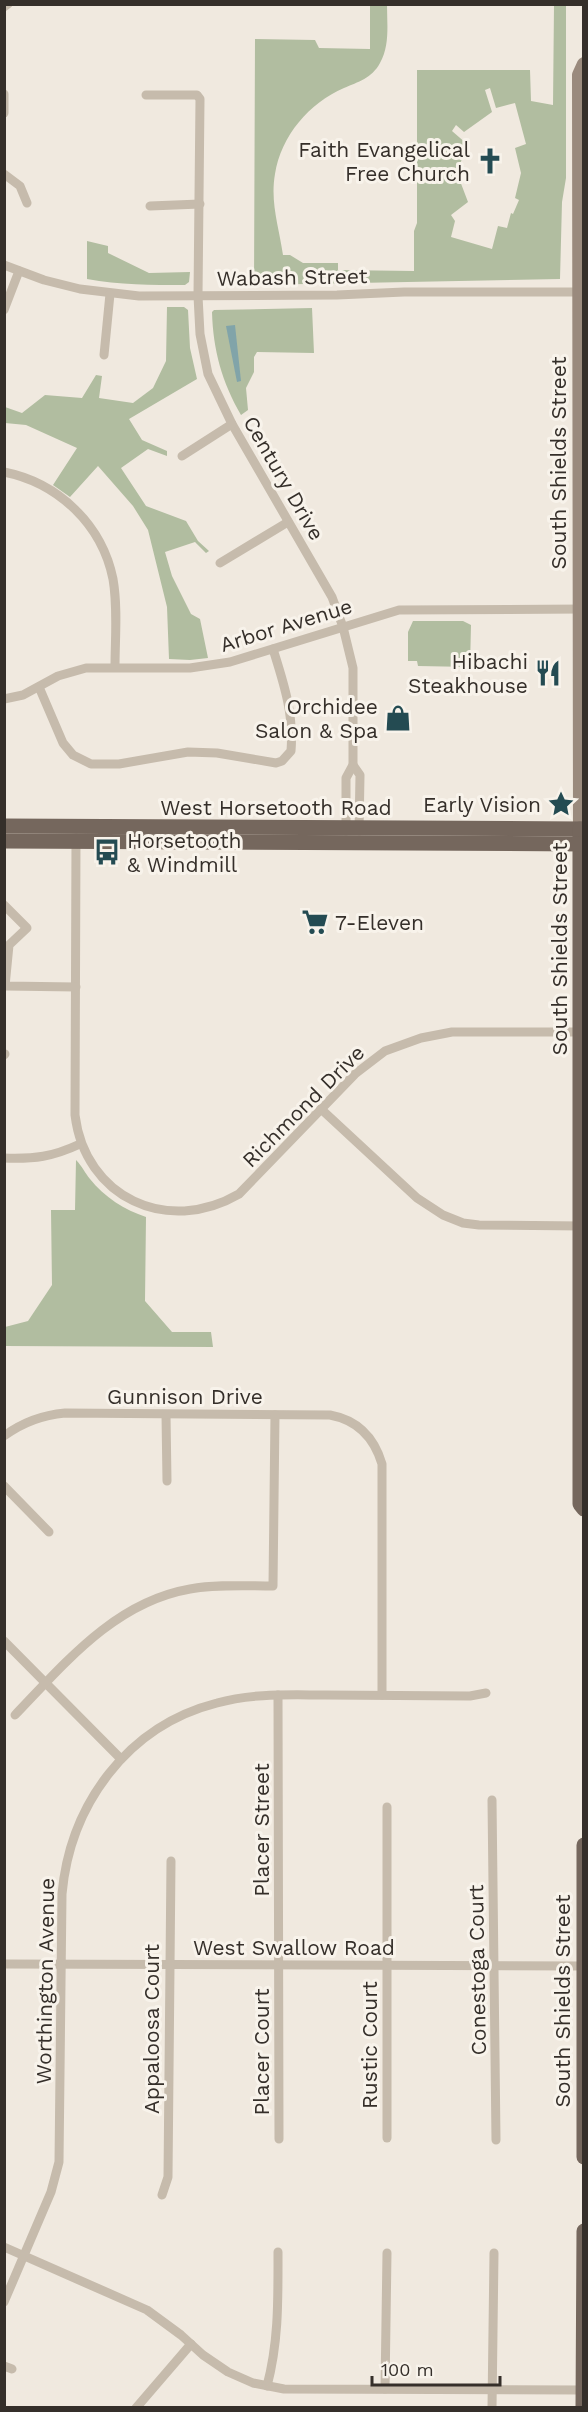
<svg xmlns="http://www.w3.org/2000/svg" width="588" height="2412" font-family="'Work Sans',sans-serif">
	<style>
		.green { fill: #b1bda0; fill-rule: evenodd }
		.water { fill: #81a4a9 }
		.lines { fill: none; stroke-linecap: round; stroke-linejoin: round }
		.minor { stroke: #c6bbac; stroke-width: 9 }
		.secondary { stroke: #9a8a7d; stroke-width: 14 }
		.primary { stroke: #75675d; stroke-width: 15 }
		.labels { text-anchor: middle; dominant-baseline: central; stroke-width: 6; stroke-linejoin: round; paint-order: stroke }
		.poi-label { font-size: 21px; fill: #352f2a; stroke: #f8f3eb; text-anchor: end }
		.street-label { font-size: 21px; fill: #352f2a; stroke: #f8f3eb }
	</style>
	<rect width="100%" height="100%" fill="#f0e9df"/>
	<g class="green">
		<path d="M370,5H387C387,24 390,45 380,63C372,78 358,82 344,88C309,103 281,136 275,174C270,202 279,227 283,255H290L303,263H338V270L414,271V231L417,223V70H530L531,101L553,105L554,5H566V178L562,202L560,279L254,285L255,39L315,40L319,48L370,49ZM490,88L496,108L515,103L526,144L515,148L521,173L515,198L519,200L513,214L511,213L507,228L498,226L492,249L451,237L455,221L451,215L468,202L457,173L467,144L452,131L456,125L464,132L492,112L485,90Z"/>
		<path d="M87,241L108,246V253L149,273L190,272L189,282L185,285C152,285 119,285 87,279Z"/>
		<path d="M167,307H184L188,310L190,348L197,379L129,419L142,440L167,451V456L148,449L121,468L146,506L186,521L198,541L209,551L206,553L195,542L165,552L172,576L191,614L200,619L208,658L190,660L169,659L167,607L148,530L133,506L98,466L70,497L53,485L77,448L26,425L5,423V407L22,413L45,395L82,398L96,375L102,376L99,398L133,403L153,388L166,361Z"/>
		<path d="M312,308L314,353L257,352L254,357V372L246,388L248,410L241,415C222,382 213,350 212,312L214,310Z"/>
		<path d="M413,621H463L471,625L470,667L418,666L417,661H408V632Z"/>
		<path d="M76,1160C82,1166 85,1173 90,1179C104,1197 125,1210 146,1217L145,1301L172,1332H211L213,1347L5,1346V1327L28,1321L52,1285L51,1210H75Z"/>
	</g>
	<path class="water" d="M235,325L241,381L237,382L226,326Z"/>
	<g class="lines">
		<g class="minor">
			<path d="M4,7L8,4"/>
			<path d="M4,94V113"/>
			<path d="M146,95H197L200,99L198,296L200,334L208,374L232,424L332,597L343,627L353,668V765L346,778V831"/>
			<path d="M4,174L20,186L27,203"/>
			<path d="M150,206L200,204"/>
			<path d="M4,265L44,280L80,289L139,296L337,295L404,292H584"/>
			<path d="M4,310L19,271"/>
			<path d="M104,355L110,294"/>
			<path d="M182,456L232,424"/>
			<path d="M4,472C59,483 102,525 113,579C118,608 115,639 115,667"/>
			<path d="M220,563L288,522"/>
			<path d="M39,687L63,743L73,755L91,764H119L188,752L217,753L276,763L282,761L291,751C294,714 284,684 273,649"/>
			<path d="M4,699L23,695L58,676L86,668H190L230,662L399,610L584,609"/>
			<path d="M353,765L360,775L359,831"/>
			<path d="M76,838L75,1115C85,1197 167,1236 239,1194L355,1074L385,1051L421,1038L452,1032H584"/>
			<path d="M4,905L27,928L9,945L5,986L76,987"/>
			<path d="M4,1055L5,1054"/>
			<path d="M321,1109L417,1198L443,1215L463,1223L479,1225L583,1226"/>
			<path d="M4,1158C35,1159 52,1157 80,1144"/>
			<path d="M166,1415L167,1481"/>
			<path d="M4,1436C23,1422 42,1415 65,1413L330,1415C357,1420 374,1437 382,1464V1695"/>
			<path d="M4,1486L49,1532"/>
			<path d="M4,1641L121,1759"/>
			<path d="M278,1695L279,2139"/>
			<path d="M15,1715C65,1663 115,1602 190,1589C217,1584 246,1586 273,1586L275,1415"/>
			<path d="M492,1800L496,2140"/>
			<path d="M4,1964L584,1966"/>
			<path d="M387,2138V1807"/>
			<path d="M162,2195L168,2177L171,1861"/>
			<path d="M4,2247L147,2310L181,2335L203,2355L228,2372L253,2383L284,2389L584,2390"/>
			<path d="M4,2302L51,2192L59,2162L62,1894C70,1805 127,1726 217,1703C252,1693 289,1695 325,1695C374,1695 422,1696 470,1696L486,1693"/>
			<path d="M4,2366L12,2369"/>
			<path d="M267,2386C279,2341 278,2298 278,2252"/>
			<path d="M385,2389L387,2253"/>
			<path d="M136,2408L191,2344"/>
			<path d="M492,2408L494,2253"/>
		</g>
		<path class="secondary" d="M580,829L579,75L584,64"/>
		<g class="primary">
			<path d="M4,826L584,829"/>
			<path d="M580,829V1504L584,1509"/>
			<path d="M4,841L584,844"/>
			<path d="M584,1845V2157"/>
			<path d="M583,2408L584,2231"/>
		</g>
	</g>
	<defs>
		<g id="church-bare" transform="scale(2.07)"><path d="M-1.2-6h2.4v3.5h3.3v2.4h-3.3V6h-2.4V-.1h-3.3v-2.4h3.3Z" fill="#244b52" stroke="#f8f3eb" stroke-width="2.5" paint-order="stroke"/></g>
		<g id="restaurant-bare" transform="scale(2.07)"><path d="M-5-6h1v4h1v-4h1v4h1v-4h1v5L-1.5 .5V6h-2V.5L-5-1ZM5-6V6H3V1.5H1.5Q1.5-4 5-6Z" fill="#244b52" stroke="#f8f3eb" stroke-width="2.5" paint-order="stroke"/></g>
		<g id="shop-bare" transform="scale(2.07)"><path d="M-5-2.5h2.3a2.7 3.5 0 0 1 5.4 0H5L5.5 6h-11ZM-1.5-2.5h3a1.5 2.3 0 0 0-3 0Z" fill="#244b52" stroke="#f8f3eb" stroke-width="2.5" paint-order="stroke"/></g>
		<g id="sight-bare" transform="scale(2.07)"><path d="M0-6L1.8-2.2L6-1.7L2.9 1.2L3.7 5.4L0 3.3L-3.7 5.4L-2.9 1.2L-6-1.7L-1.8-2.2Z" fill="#244b52" stroke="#f8f3eb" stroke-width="2.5" paint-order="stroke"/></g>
		<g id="bus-bare" transform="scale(2.07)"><path d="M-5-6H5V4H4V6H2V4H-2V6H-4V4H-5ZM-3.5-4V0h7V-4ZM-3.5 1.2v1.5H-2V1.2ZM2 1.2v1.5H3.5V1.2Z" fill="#244b52" stroke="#f8f3eb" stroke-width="2.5" paint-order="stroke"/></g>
		<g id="supermarket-bare" transform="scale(2.07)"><path d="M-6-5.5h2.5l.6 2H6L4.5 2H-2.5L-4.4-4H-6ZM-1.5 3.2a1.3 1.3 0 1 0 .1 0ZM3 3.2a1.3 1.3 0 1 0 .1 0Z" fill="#244b52" stroke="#f8f3eb" stroke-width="2.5" paint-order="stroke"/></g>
	</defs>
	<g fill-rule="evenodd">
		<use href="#church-bare" x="490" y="161"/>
		<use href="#restaurant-bare" x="548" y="673"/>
		<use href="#shop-bare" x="398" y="718"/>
		<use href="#sight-bare" x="561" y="804"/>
		<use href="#bus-bare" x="107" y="852"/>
		<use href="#supermarket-bare" x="315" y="922"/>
	</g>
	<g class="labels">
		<g class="poi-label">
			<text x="470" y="149">Faith Evangelical<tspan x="470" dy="24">Free Church</tspan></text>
			<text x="528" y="661">Hibachi<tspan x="528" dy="24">Steakhouse</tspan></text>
			<text x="378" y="706">Orchidee<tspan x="378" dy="24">Salon &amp; Spa</tspan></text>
			<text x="541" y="804">Early Vision</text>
			<text x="127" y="840" text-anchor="start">Horsetooth<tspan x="127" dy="24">&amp; Windmill</tspan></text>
			<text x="335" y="922" text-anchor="start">7-Eleven</text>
		</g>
		<g class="street-label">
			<text transform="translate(292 277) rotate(-1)">Wabash Street</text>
			<text transform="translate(558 463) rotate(-90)">South Shields Street</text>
			<text transform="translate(284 478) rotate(60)">Century Drive</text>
			<text transform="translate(286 625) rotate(-17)">Arbor Avenue</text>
			<text x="276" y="807">West Horsetooth Road</text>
			<text transform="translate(559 949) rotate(-90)">South Shields Street</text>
			<text transform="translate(303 1106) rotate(-45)">Richmond Drive</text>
			<text x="185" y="1396">Gunnison Drive</text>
			<text transform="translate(261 1830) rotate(-90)">Placer Street</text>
			<text x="294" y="1947">West Swallow Road</text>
			<text transform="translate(477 1970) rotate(-91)">Conestoga Court</text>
			<text transform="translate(45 1981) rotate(-89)">Worthington Avenue</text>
			<text transform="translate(562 2001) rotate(-90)">South Shields Street</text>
			<text transform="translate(151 2029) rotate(-90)">Appaloosa Court</text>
			<text transform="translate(369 2045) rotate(-90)">Rustic Court</text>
			<text transform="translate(261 2052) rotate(-90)">Placer Court</text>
		</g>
	</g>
	<rect width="588" height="2412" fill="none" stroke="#352f2a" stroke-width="12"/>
	<path d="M372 2376v9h128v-9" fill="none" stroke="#352f2a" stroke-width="3"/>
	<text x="381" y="2376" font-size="18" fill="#352f2a" stroke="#f8f3eb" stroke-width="4.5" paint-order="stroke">100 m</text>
</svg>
